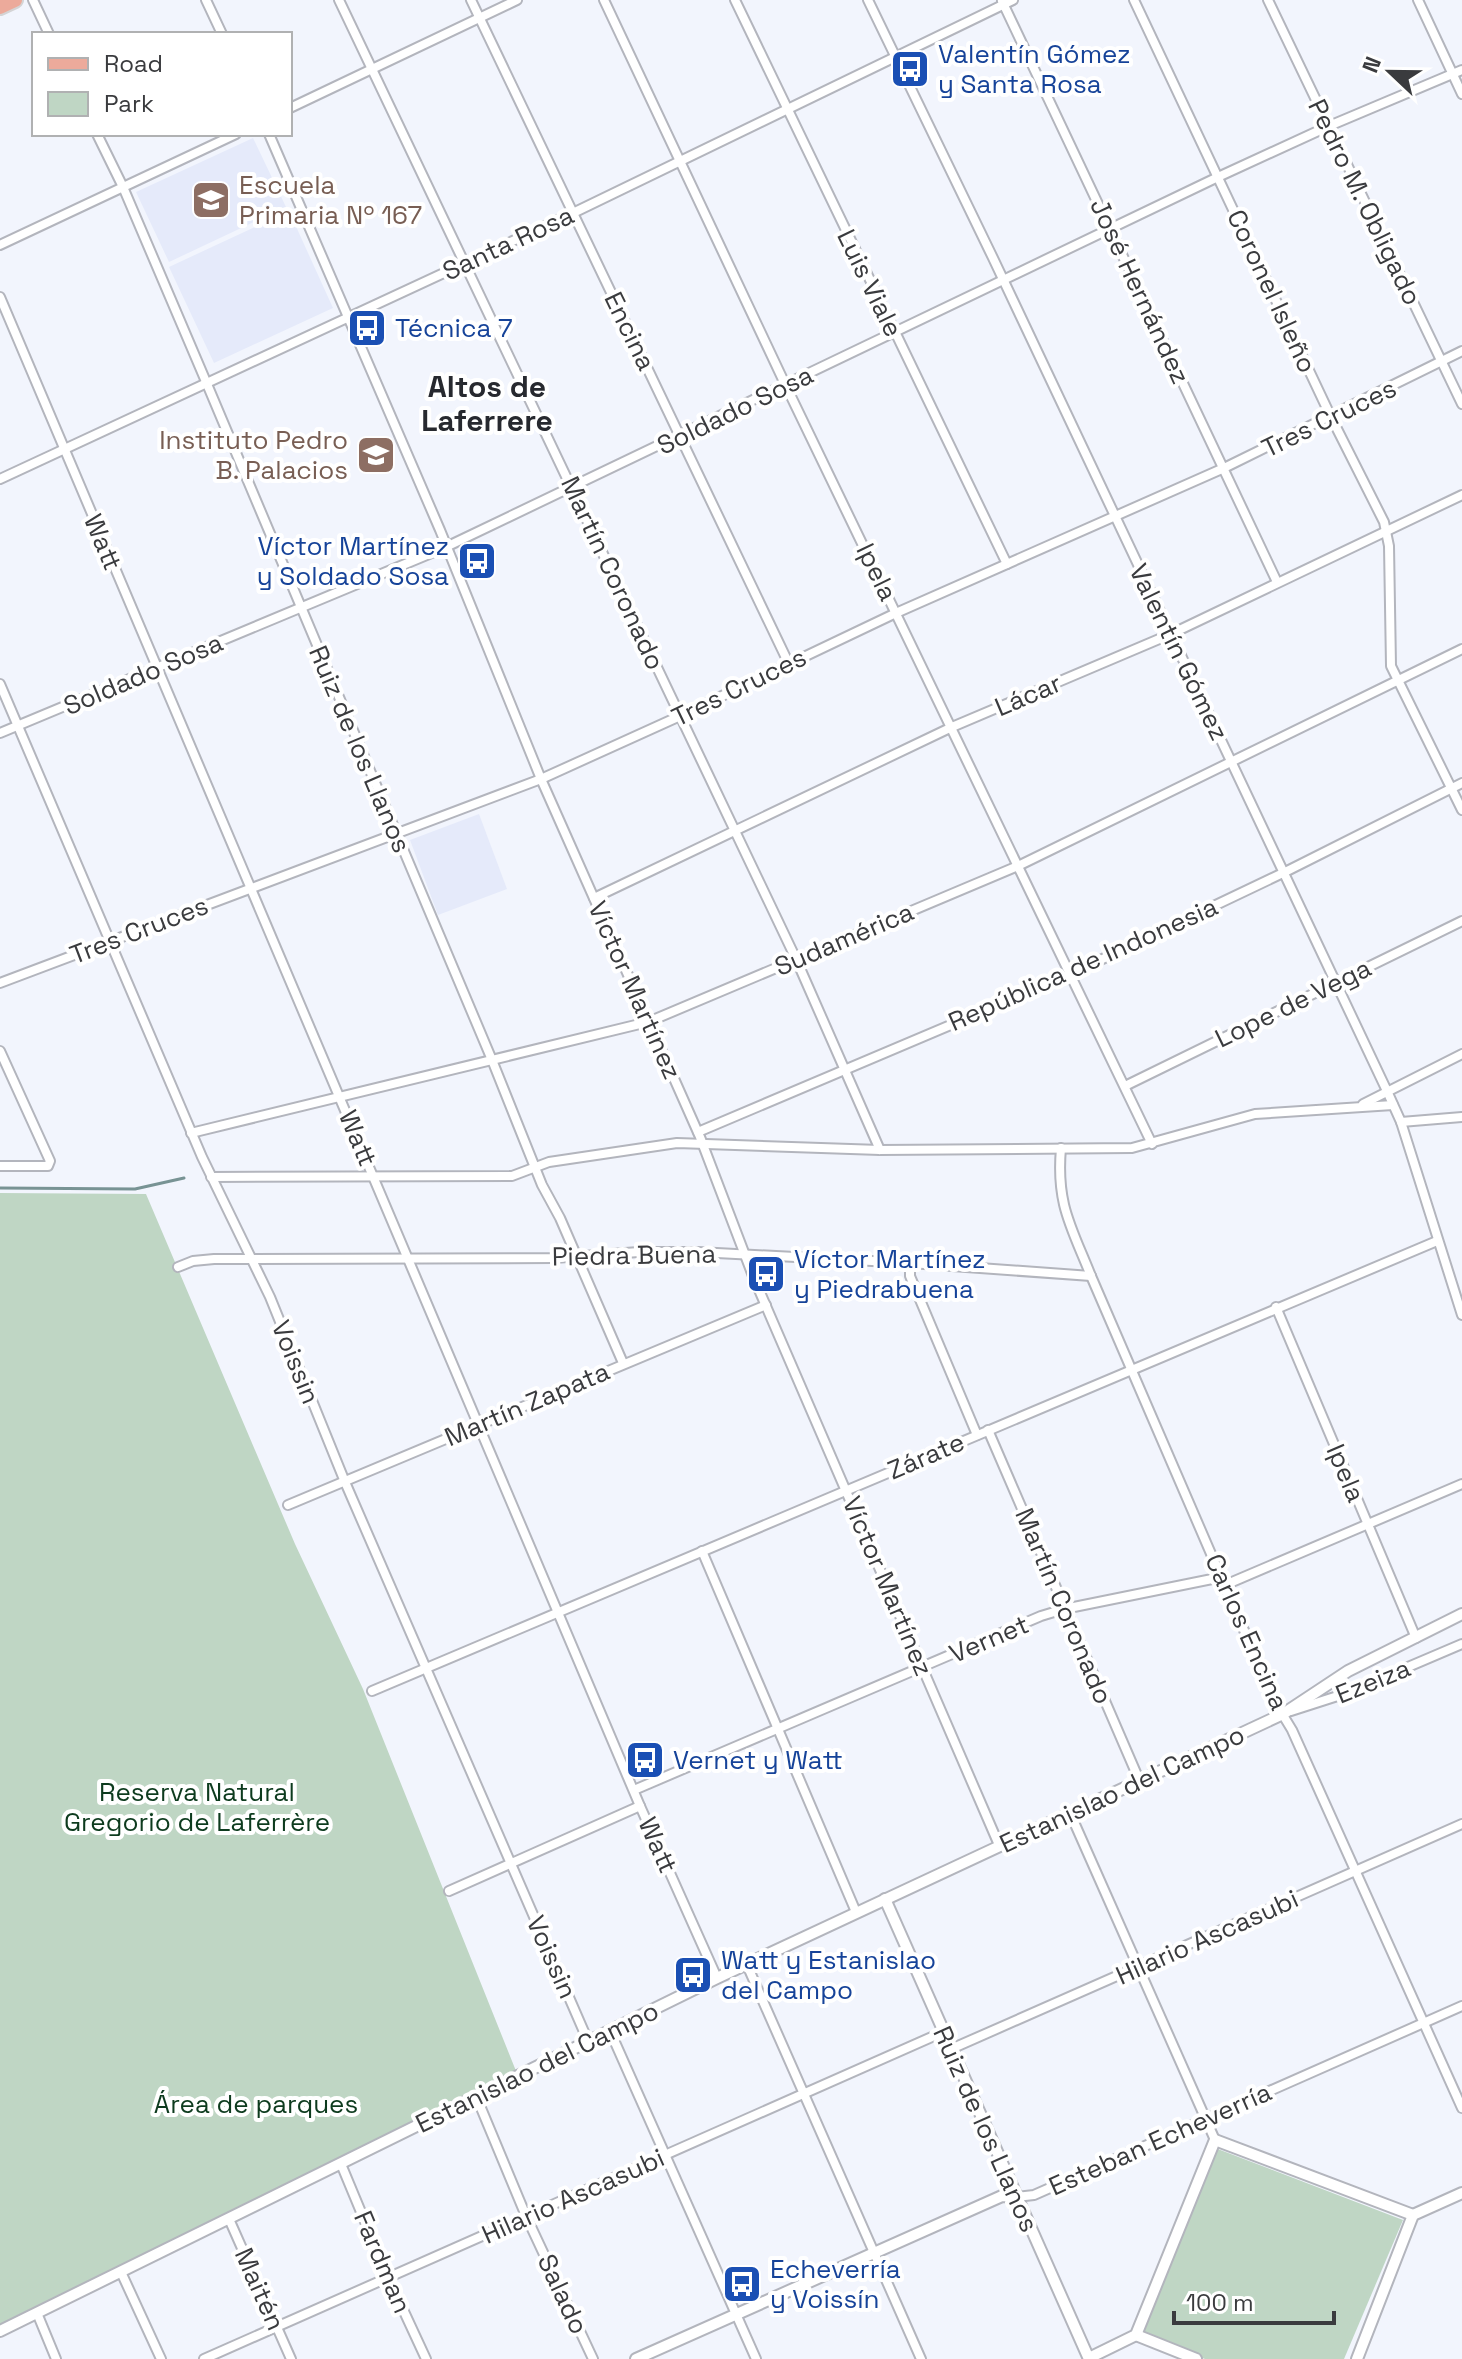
<svg xmlns="http://www.w3.org/2000/svg" width="1462" height="2359" font-family="'Space Grotesk',sans-serif">
	<style>
		.built { fill: #e5eafa }
		.green { fill: #bfd6c4 }
		.lines { fill: none; stroke-linecap: round; stroke-linejoin: round }
		.stream { stroke: #789394; stroke-width: 3 }
		.minor-casing { stroke: #b3b5bd; stroke-width: 12 }
		.tertiary-casing { stroke: #b3b5bd; stroke-width: 14 }
		.primary-casing { stroke: #d4d4d5; stroke-width: 18 }
		.minor { stroke: #fff; stroke-width: 8 }
		.tertiary { stroke: #fff; stroke-width: 10 }
		.primary { stroke: #ecaa9b; stroke-width: 14 }
		.labels { text-anchor: middle; dominant-baseline: central; stroke-width: 8; stroke-linejoin: round; paint-order: stroke }
		.transit-label { font-size: 26px; fill: #164399; stroke: #fff; text-anchor: start }
		.education-label { font-size: 26px; fill: #785e54; stroke: #fff; text-anchor: start }
		.street-label { font-size: 26px; fill: #3a3b3e; stroke: #fff }
		.park-label { font-size: 26px; fill: #0d3b1e; stroke: #fff }
		.quarter-label { font-size: 30px; font-weight: bold; fill: #27292f; stroke: #fff }
	</style>
	<rect width="100%" height="100%" fill="#f2f5fd"/>
	<g class="built">
		<path d="M253,138L286,207L169,262L136,192Z"/>
		<path d="M289,211L333,308L214,363L169,267Z"/>
		<path d="M479,814L507,889L438,915L410,840Z"/>
	</g>
	<g class="green">
		<path d="M0,1193L146,1194L295,1544L363,1689L518,2076L0,2331Z"/>
		<path d="M1215,2148L1403,2220L1344,2359H1205L1143,2334Z"/>
	</g>
	<g class="lines">
		<path class="stream" d="M0,1188L135,1189L184,1178"/>
		<g class="minor-casing">
			<g id="minor">
				<path d="M33,0L49,34"/>
				<path d="M206,0L222,34"/>
				<path d="M339,0L796,959L880,1150"/>
				<path d="M471,0L788,662"/>
				<path d="M604,0L785,384L1152,1144"/>
				<path d="M735,0L1007,564"/>
				<path d="M868,0L993,258L1387,1091L1401,1122L1462,1315"/>
				<path d="M1134,0L1331,417L1384,522L1389,546L1391,666L1462,810"/>
				<path d="M1268,0L1462,404"/>
				<path d="M1418,0L1462,94"/>
				<path d="M1002,1L1277,582"/>
				<path d="M290,108L517,0"/>
				<path d="M97,134L123,187L207,384L492,1060L542,1185L560,1218L623,1363"/>
				<path d="M269,134L440,530L541,779L700,1137L753,1276L999,1845"/>
				<path d="M0,245L236,134"/>
				<path d="M0,297L640,1806L717,1978"/>
				<path d="M0,479L573,213L1013,0"/>
				<path d="M0,684L202,1157L270,1297L345,1482L588,2041"/>
				<path d="M0,733L446,547L1218,177L1329,126L1462,70"/>
				<path d="M594,898L952,727L1171,634L1462,495"/>
				<path d="M0,983L541,779L680,716L896,613L1224,468L1462,351"/>
				<path d="M0,1051L50,1161L48,1166H0"/>
				<path d="M1125,1086L1462,921"/>
				<path d="M1363,1104L1462,1054"/>
				<path d="M1401,1122L1462,1117"/>
				<path d="M698,1132L1071,974L1285,872L1462,783"/>
				<path d="M191,1133L648,1022L1018,866L1462,649"/>
				<path d="M1061,1148C1056,1204 1071,1226 1091,1276L1275,1702L1292,1730L1462,2108"/>
				<path d="M211,1177L512,1176L549,1162L677,1143L880,1150L1132,1148L1255,1114L1393,1105"/>
				<path d="M910,1263V1276L977,1435"/>
				<path d="M178,1267L193,1261L214,1259L554,1258L639,1252H698L910,1263L1091,1276"/>
				<path d="M1276,1307L1416,1638"/>
				<path d="M988,1430L1140,1782"/>
				<path d="M288,1505L766,1305"/>
				<path d="M702,1551L856,1912"/>
				<path d="M1225,1585L1462,1484"/>
				<path d="M372,1691L1437,1241"/>
				<path d="M1291,1711L1347,1693L1462,1644"/>
				<path d="M634,1790L1041,1616L1064,1609L1222,1577"/>
				<path d="M1070,1813L1215,2140"/>
				<path d="M449,1891L640,1806"/>
				<path d="M747,1965L921,2359"/>
				<path d="M610,2031L756,2359"/>
				<path d="M951,2049L1462,1824"/>
				<path d="M476,2096L526,2216L593,2359"/>
				<path d="M341,2164L388,2277L426,2359"/>
				<path d="M1016,2197L1034,2195L1462,2006"/>
				<path d="M229,2219L291,2359"/>
				<path d="M121,2272L161,2359"/>
				<path d="M37,2313L56,2359"/>
				<path d="M204,2359L943,2032"/>
			</g>
		</g>
		<g class="tertiary-casing">
			<g id="tertiary">
				<path d="M885,1899L1089,2359"/>
				<path d="M0,2331L717,1978L1283,1714L1348,1671L1462,1614"/>
				<path d="M1136,2335L1196,2359"/>
				<path d="M1089,2358L1136,2335L1215,2140L1413,2215"/>
				<path d="M636,2359L1002,2196L1016,2197"/>
				<path d="M1357,2359L1413,2215L1462,2193"/>
			</g>
		</g>
		<g class="primary-casing">
			<path id="primary" d="M0,7L15,0"/>
		</g>
		<use href="#minor" class="minor"/>
		<use href="#tertiary" class="tertiary"/>
		<use href="#primary" class="primary"/>
	</g>
	<defs>
		<g id="bus-square" transform="scale(2)"><rect x="-9" y="-9" width="18" height="18" rx="4" fill="#1a4fb4" stroke="#fff"/><path d="M-5-6H5V4H4V6H2V4H-2V6H-4V4H-5ZM-3.5-4V0h7V-4ZM-3.5 1.2v1.5H-2V1.2ZM2 1.2v1.5H3.5V1.2Z" fill="#fff"/></g>
		<g id="school-square" transform="scale(2)"><rect x="-9" y="-9" width="18" height="18" rx="4" fill="#8d6e63" stroke="#fff"/><path d="M0-5L7-2L0 1L-7-2ZM-4 1L0 2.5L4 1V4Q0 6-4 4Z" fill="#fff"/></g>
	</defs>
	<g fill-rule="evenodd">
		<use href="#bus-square" x="910" y="69"/>
		<use href="#school-square" x="211" y="200"/>
		<use href="#bus-square" x="367" y="328"/>
		<use href="#school-square" x="376" y="455"/>
		<use href="#bus-square" x="477" y="561"/>
		<use href="#bus-square" x="766" y="1274"/>
		<use href="#bus-square" x="645" y="1760"/>
		<use href="#bus-square" x="693" y="1975"/>
		<use href="#bus-square" x="742" y="2284"/>
	</g>
	<g class="labels">
		<g class="transit-label">
			<text x="938" y="54">Valentín Gómez<tspan x="938" dy="30">y Santa Rosa</tspan></text>
			<text x="395" y="328">Técnica 7</text>
			<text x="449" y="546" text-anchor="end">Víctor Martínez<tspan x="449" dy="30">y Soldado Sosa</tspan></text>
			<text x="794" y="1259">Víctor Martínez<tspan x="794" dy="30">y Piedrabuena</tspan></text>
			<text x="673" y="1760">Vernet y Watt</text>
			<text x="721" y="1960">Watt y Estanislao<tspan x="721" dy="30">del Campo</tspan></text>
			<text x="770" y="2269">Echeverría<tspan x="770" dy="30">y Voissín</tspan></text>
		</g>
		<g class="education-label">
			<text x="239" y="185">Escuela<tspan x="239" dy="30">Primaria Nº 167</tspan></text>
			<text x="348" y="440" text-anchor="end">Instituto Pedro<tspan x="348" dy="30">B. Palacios</tspan></text>
		</g>
		<g class="street-label">
			<text transform="translate(1365 202) rotate(64)">Pedro M. Obligado</text>
			<text transform="translate(508 243) rotate(-25)">Santa Rosa</text>
			<text transform="translate(870 283) rotate(64)">Luis Viale</text>
			<text transform="translate(1140 291) rotate(65)">José Hernández</text>
			<text transform="translate(1272 291) rotate(65)">Coronel Isleño</text>
			<text transform="translate(630 331) rotate(64)">Encina</text>
			<text transform="translate(735 410) rotate(-26)">Soldado Sosa</text>
			<text transform="translate(1329 418) rotate(-26)">Tres Cruces</text>
			<text transform="translate(103 542) rotate(67)">Watt</text>
			<text transform="translate(877 572) rotate(64)">Ipela</text>
			<text transform="translate(613 573) rotate(65)">Martín Coronado</text>
			<text transform="translate(1179 652) rotate(64)">Valentín Gómez</text>
			<text transform="translate(143 674) rotate(-23)">Soldado Sosa</text>
			<text transform="translate(739 687) rotate(-26)">Tres Cruces</text>
			<text transform="translate(1028 695) rotate(-23)">Lácar</text>
			<text transform="translate(360 749) rotate(67)">Ruiz de los Llanos</text>
			<text transform="translate(139 930) rotate(-21)">Tres Cruces</text>
			<text transform="translate(844 939) rotate(-23)">Sudamérica</text>
			<text transform="translate(1083 964) rotate(-24)">República de Indonesia</text>
			<text transform="translate(635 990) rotate(66)">Víctor Martínez</text>
			<text transform="translate(1293 1003) rotate(-26)">Lope de Vega</text>
			<text transform="translate(358 1138) rotate(67)">Watt</text>
			<text transform="translate(634 1255) rotate(-1)">Piedra Buena</text>
			<text transform="translate(296 1362) rotate(68)">Voissin</text>
			<text transform="translate(527 1404) rotate(-23)">Martín Zapata</text>
			<text transform="translate(926 1456) rotate(-23)">Zárate</text>
			<text transform="translate(1346 1473) rotate(67)">Ipela</text>
			<text transform="translate(888 1586) rotate(67)">Víctor Martínez</text>
			<text transform="translate(1064 1606) rotate(67)">Martín Coronado</text>
			<text transform="translate(1247 1632) rotate(66)">Carlos Encina</text>
			<text transform="translate(989 1639) rotate(-23)">Vernet</text>
			<text transform="translate(1373 1681) rotate(-22)">Ezeiza</text>
			<text transform="translate(1122 1789) rotate(-25)">Estanislao del Campo</text>
			<text transform="translate(658 1845) rotate(66)">Watt</text>
			<text transform="translate(1207 1937) rotate(-24)">Hilario Ascasubi</text>
			<text transform="translate(552 1957) rotate(66)">Voissin</text>
			<text transform="translate(537 2067) rotate(-26)">Estanislao del Campo</text>
			<text transform="translate(986 2129) rotate(66)">Ruiz de los Llanos</text>
			<text transform="translate(1160 2139) rotate(-24)">Esteban Echeverría</text>
			<text transform="translate(573 2196) rotate(-24)">Hilario Ascasubi</text>
			<text transform="translate(383 2262) rotate(67)">Fardman</text>
			<text transform="translate(260 2289) rotate(66)">Maitén</text>
			<text transform="translate(563 2294) rotate(65)">Salado</text>
		</g>
		<g class="park-label">
			<text x="197" y="1792">Reserva Natural<tspan x="197" dy="30">Gregorio de Laferrère</tspan></text>
			<text x="256" y="2104">Área de parques</text>
		</g>
		<g class="quarter-label">
			<text x="487" y="386">Altos de<tspan x="487" dy="34">Laferrere</tspan></text>
		</g>
	</g>
	<rect x="32" y="32" width="260" height="104" fill="#ffffff" stroke="#b0b1b2" stroke-width="2"/>
	<rect x="48" y="58" width="40" height="12" fill="#ecaa9b" stroke="#b0b1b2" stroke-width="2"/>
	<text x="104" y="72" font-size="24" fill="#3a3b3e">Road</text>
	<rect x="48" y="92" width="40" height="24" fill="#bfd6c4" stroke="#b0b1b2" stroke-width="2"/>
	<text x="104" y="112" font-size="24" fill="#3a3b3e">Park</text>
	<g transform="translate(1390 72) rotate(292)" stroke="#ffffff" stroke-width="6" paint-order="stroke">
	<path d="M0-6L14 30L0 20L-14 30Z" fill="#3a3b3e"/>
	<text y="-12" font-size="22" font-weight="bold" text-anchor="middle" fill="#3a3b3e">N</text>
	</g>
	<path d="M1174 2311v12h160v-12" fill="none" stroke="#3a3b3e" stroke-width="4"/>
	<text x="1186" y="2311" font-size="24" fill="#3a3b3e" stroke="#ffffff" stroke-width="6" paint-order="stroke">100 m</text>
</svg>
